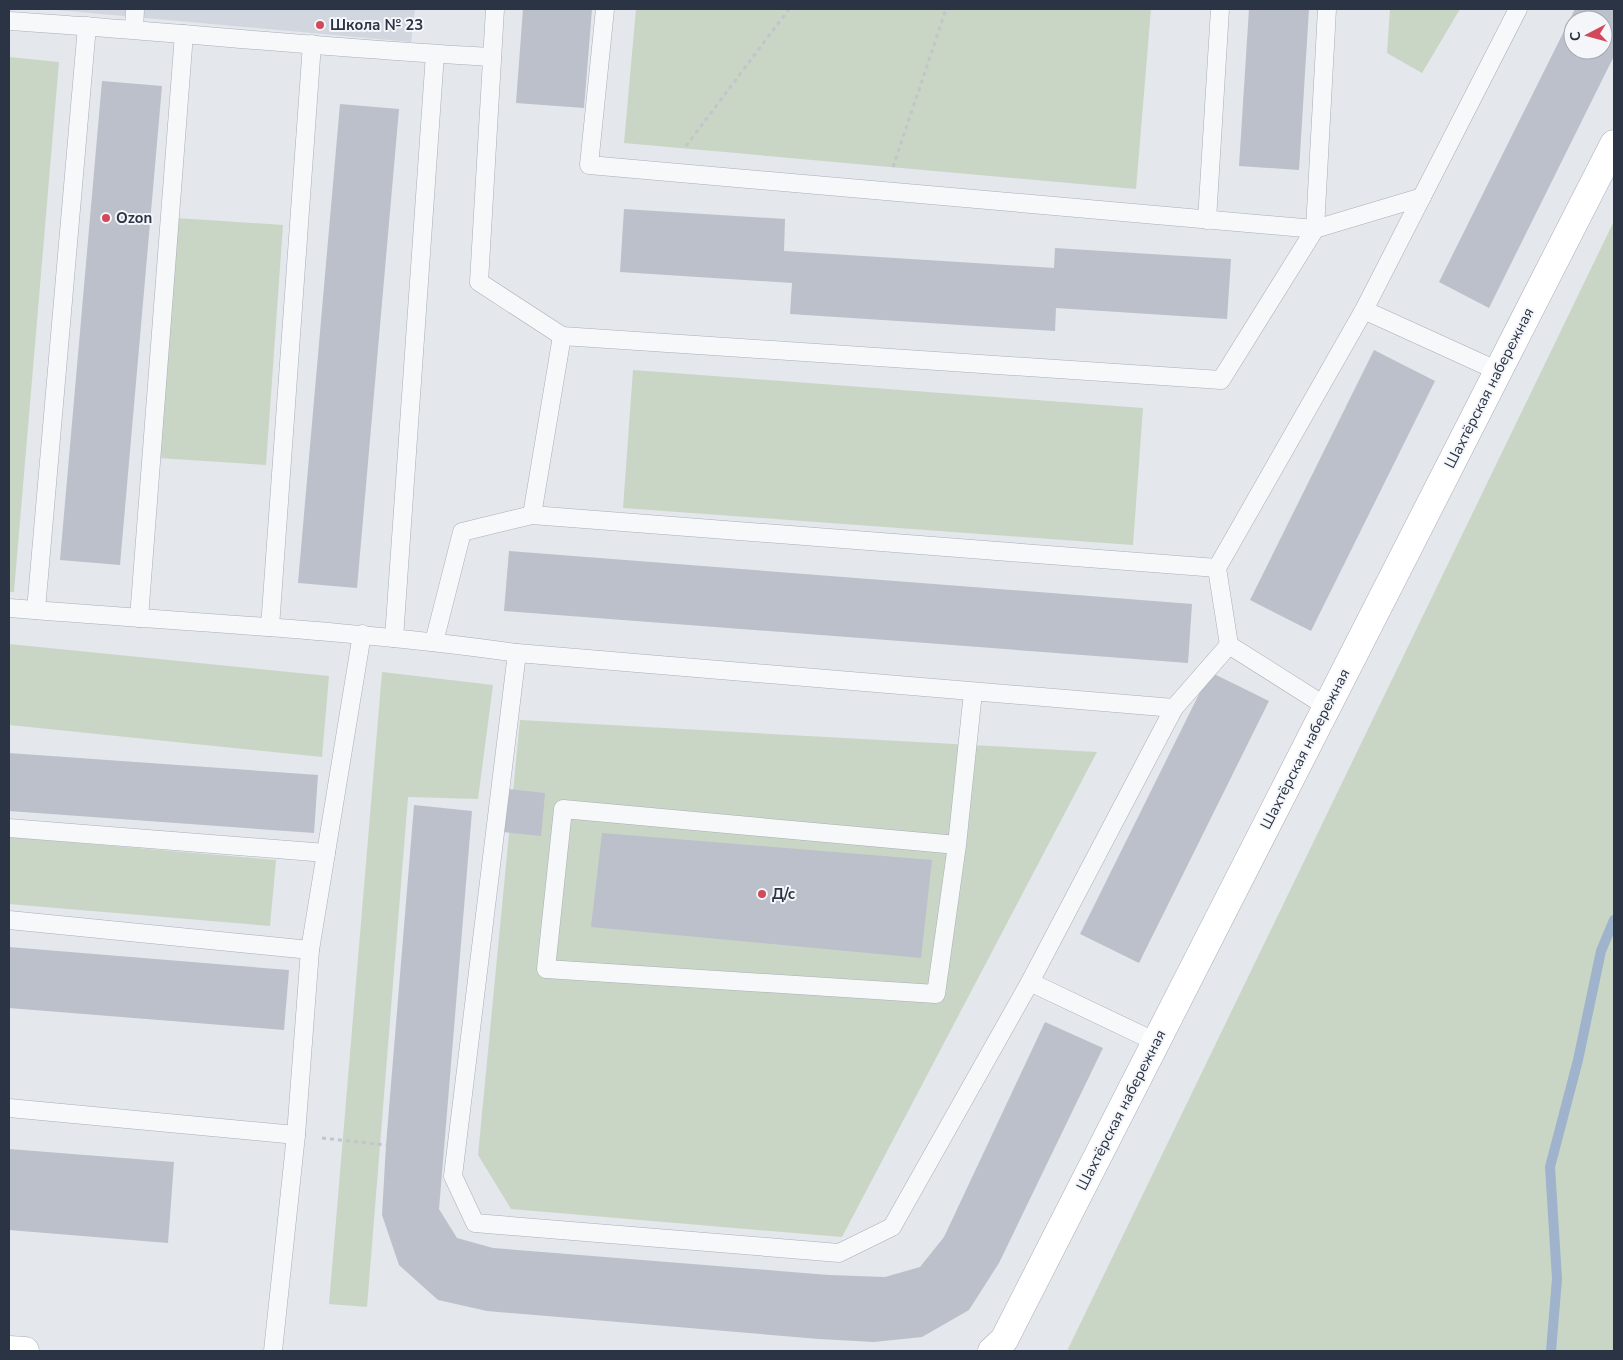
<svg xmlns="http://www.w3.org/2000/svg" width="1623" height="1360" font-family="'Nunito Sans',sans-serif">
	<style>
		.built { fill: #d2d6de }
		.green { fill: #c9d6c5 }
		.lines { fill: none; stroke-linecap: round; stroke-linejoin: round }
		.stream { stroke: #9fb4cc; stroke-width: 10 }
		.building { fill: #bbc0ca; fill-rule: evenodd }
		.lane-casing { stroke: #a9aeb7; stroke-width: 19 }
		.secondary-casing { stroke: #a9aeb7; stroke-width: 29 }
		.path { stroke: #c2c5cb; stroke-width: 3; stroke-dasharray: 4 4; stroke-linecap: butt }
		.lane { stroke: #f7f8fa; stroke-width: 18 }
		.secondary { stroke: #fff; stroke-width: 28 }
		.poi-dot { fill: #d1495b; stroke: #f4f6f9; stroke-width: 2 }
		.labels { text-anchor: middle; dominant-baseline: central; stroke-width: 4; stroke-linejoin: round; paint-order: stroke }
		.poi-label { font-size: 15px; font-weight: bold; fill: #2b3445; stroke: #f4f6f9; text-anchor: start }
		.street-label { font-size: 15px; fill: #2b3445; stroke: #f4f6f9 }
	</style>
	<rect width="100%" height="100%" fill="#e4e7ec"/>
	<path class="built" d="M46,9H415L411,42Z"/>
	<g class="green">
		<path d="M636,9H1151L1136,189L624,143Z"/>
		<path d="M1390,9H1460L1422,73L1387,53Z"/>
		<path d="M9,57L59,62L14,592H9Z"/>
		<path d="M176,218L283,225L266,465L158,458Z"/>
		<path d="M1614,221V1351H1067Z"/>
		<path d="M633,370L1143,408L1133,545L623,508Z"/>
		<path d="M9,644L329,676L322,757L9,725Z"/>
		<path d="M382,672L493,685L478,799L408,797L367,1307L329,1304Z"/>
		<path d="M520,720L1097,752L842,1237L511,1209L478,1155Z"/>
		<path d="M9,837L276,860L270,926L9,904Z"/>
	</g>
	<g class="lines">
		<path class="stream" d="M1551,1351L1557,1279L1550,1167L1578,1060L1601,951L1614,920"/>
	</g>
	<g class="building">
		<path d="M523,9H592L584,108L516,103Z"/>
		<path d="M1249,9H1309L1299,170L1239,166Z"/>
		<path d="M1575,9H1614V56L1489,308L1439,282ZM1573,20H1603V50H1573Z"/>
		<path d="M102,81L162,86L120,565L60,560Z"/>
		<path d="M340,104L399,109L357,588L298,583Z"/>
		<path d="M624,209L785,219L784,251L1054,268L1055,248L1231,259L1227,319L1056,308L1055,331L790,314L792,283L620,272Z"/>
		<path d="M1374,350L1435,381L1311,631L1250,600Z"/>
		<path d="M509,551L1192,604L1188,663L504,611Z"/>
		<path d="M1210,672L1269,701L1139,963L1080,934Z"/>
		<path d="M9,753L318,775L314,833L9,811Z"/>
		<path d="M508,789L545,793L541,836L504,832Z"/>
		<path d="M414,805L472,811L439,1209L457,1238L493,1248L829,1275L885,1277L920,1267L944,1237L1045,1022L1103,1048L999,1263L969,1310L922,1337L874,1342L819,1339L487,1311L438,1300L399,1265L382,1215L386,1145Z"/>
		<path d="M602,833L932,860L921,958L591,927Z"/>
		<path d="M9,947L289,970L284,1030L9,1008Z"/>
		<path d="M9,1149L174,1162L168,1243L9,1230Z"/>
	</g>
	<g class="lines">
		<g class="lane-casing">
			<g id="lane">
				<path d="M495,9L479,282L562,336L1221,380L1315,229L1327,9"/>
				<path d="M605,9L589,165L1315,229L1422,197"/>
				<path d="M9,21C170,31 331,49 492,57"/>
				<path d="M134,29L135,9"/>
				<path d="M1207,220L1220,9"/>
				<path d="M1364,310L1498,371"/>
				<path d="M532,515L562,336"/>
				<path d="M9,608C178,622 349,629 517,653L1174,708L1229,645"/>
				<path d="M36,610L87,26"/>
				<path d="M139,618L184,34"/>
				<path d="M270,627L312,44"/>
				<path d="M394,638L435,54"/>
				<path d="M434,642L462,532L532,515L1217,568"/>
				<path d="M517,653L453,1176L475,1223L839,1253L892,1227L1030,982L1174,708"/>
				<path d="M1327,707L1229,645L1217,568L1364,310L1518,9"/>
				<path d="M9,828L326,853"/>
				<path d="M957,845L563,809L546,969L936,994L957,845L973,692"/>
				<path d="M9,920L310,950"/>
				<path d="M1030,982L1156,1042"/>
				<path d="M9,1108L296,1135"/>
				<path d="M273,1351L296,1135L310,950L362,634"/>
			</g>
		</g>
		<g class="secondary-casing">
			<g id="secondary">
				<path d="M9,1350L25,1351"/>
				<path d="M992,1351L1004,1340L1614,144"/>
			</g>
		</g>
		<g class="path">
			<path d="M686,146L789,9"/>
			<path d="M893,167L946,9"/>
			<path d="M322,1138L386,1145"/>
		</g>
		<use href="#lane" class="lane"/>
		<use href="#secondary" class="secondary"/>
	</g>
	<g class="poi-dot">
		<circle cx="320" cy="25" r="5"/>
		<circle cx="106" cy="218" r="5"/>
		<circle cx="762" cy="894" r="5"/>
	</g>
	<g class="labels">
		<g class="poi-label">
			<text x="330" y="25">Школа № 23</text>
			<text x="116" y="218">Ozon</text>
			<text x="772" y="894">Д/с</text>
		</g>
		<g class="street-label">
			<text transform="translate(1489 388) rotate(-63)">Шахтёрская набережная</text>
			<text transform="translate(1305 749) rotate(-63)">Шахтёрская набережная</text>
			<text transform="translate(1121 1110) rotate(-63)">Шахтёрская набережная</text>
		</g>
	</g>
	<rect width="1623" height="1360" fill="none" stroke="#2b3445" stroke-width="20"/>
	<g transform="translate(1588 35) rotate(264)"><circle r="24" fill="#f4f6f9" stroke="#a4a8b1"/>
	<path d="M0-4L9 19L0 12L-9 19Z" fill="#d1495b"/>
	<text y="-8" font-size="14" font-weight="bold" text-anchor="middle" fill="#2b3445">С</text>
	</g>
</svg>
